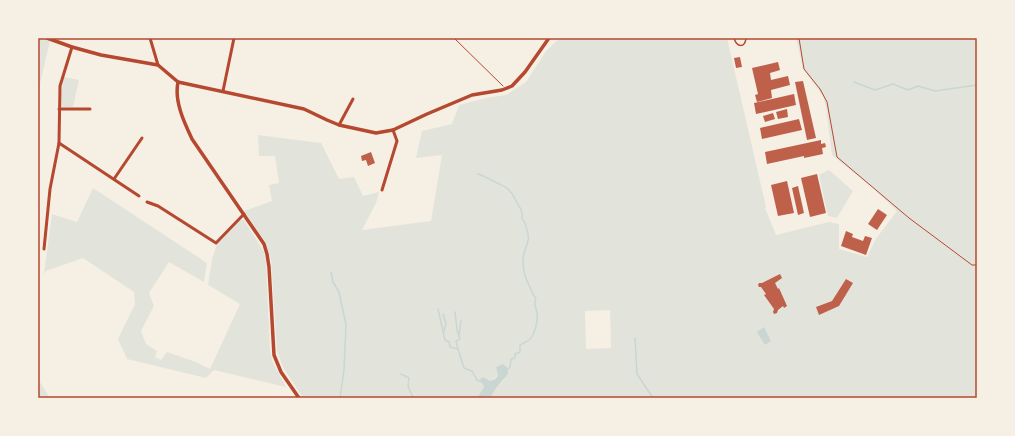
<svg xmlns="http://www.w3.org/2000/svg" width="1015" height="436" font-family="'Sofia Sans Condensed',sans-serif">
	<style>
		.green { fill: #e2e4dc; fill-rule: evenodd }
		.water { fill: #c9d6d2 }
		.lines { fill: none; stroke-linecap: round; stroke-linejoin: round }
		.stream { stroke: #c9d6d2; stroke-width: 1.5 }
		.building { fill: #bf614a }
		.path { stroke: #b5482f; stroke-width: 1 }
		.service { stroke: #b5482f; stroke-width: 1.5 }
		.minor { stroke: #b5482f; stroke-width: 3 }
		.tertiary { stroke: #b5482f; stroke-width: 3.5 }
		.neatline { fill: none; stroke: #b5482f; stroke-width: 1.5 }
	</style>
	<rect width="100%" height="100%" fill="#f6efe4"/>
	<g class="green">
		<path d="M38,38H43L50,41L38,92Z"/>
		<path d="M560,38H727L766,207L765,208L776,235L829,222L839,224V249L867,257L875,240L897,211L874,189L832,155L826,107L823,96L803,69L796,38H977V398H490L497,387L504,380L507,367L503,364L496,367L498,376L490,381L483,377L481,381L484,387L477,398H303L283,367L277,351L271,259L266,243L244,211L272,201L269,185L279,183L275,156H259L258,135L321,143L339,179L354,177L363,196L379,192L376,203L362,230L431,221L442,155L416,158L422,131L452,124L459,105L486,98L506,95L526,82L546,51ZM610,310L611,348L586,349L585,311Z"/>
		<path d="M64,77L79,80L73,107H62L61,94Z"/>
		<path d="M829,170L853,191L837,218L828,216L819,175Z"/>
		<path d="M93,188L207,263L204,282L169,262L149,293L154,306L141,331L146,344L157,351L155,357L161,360L167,352L196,362L210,369L240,304L208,285L212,259L217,244L240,220H244L264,252L266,261L270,351L273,363L286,387L214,370L206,378L127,359L118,339L135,304L134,292L83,258L46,271L44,274L52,214L77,222Z"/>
		<path d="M38,379L50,398H38Z"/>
	</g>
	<g class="water">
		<path d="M764,327L771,341L765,345L757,332Z"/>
		<path d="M503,364L507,367L508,374L497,387L490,398H477L484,387L480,379L483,377L490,381L495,379L498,376L496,367Z"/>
	</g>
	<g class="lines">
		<g class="stream">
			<path d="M854,82L875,90L893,84L908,90L918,86L935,91L977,85"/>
			<path d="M478,174C485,176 489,179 495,182C504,186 511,189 515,199C519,208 523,208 522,219C525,221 525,223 526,227C533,244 522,247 523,263C523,275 529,285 534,296L536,298C533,304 536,307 537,313C538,321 535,335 529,340C526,342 523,343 520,345V352L515,354V358L511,359L510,367L506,371"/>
			<path d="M331,272L333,282L339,292L346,325L344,370L340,398"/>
			<path d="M438,309L445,340L449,342L450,347L458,349L464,368L472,371L477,380L482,382"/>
			<path d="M455,312L457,330L460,339L456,341L458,349"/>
			<path d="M443,314L446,323L444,331"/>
			<path d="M459,335L461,321"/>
			<path d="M635,338L637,374L653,398"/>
			<path d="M401,374L409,378L408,386L413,398"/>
		</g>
	</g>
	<g class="building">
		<path d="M740,57L742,67L736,68L734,58Z"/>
		<path d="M778,62L780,70L770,73L771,80L788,76L790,85L771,90L772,98L757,102L755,95L758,94L752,68Z"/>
		<path d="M803,81L816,138L807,140L795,82Z"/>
		<path d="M794,94L796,105L756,114L754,103Z"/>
		<path d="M787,109L788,117L778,119L776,112Z"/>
		<path d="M773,113L775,119L765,122L763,116Z"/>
		<path d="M799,119L802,130L762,139L760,128Z"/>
		<path d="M821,140V144L825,143L826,147L822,148L823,154L804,158V156L767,164L765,152Z"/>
		<path d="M371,152L375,163L368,166L366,160L362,161L361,156Z"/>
		<path d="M817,174L826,213L810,217L801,178Z"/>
		<path d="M787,181L794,213L778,216L771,185Z"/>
		<path d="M798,186L804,213L798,215L792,188Z"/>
		<path d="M878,209L887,215L877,230L868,224Z"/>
		<path d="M846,231L853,234L852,237L863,241L865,236L872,238L866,255L841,246Z"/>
		<path d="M780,274L782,278L775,283L778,289L779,288L787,306L784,308L783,306L778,310L777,313L774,314L773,312L774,309L764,295L766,294L761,287H759L758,285L759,283H762Z"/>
		<path d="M846,279L853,283L839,306L819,315L816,307L832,301Z"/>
	</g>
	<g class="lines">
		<g class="path">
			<path d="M454,38L503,86"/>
			<path d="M799,38L804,69L820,89L827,102L837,157L909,218L972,265H977"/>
		</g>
		<path class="service" d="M734,38C737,48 745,48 746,38"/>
		<g class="minor">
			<path d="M150,38L158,65"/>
			<path d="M223,91L234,38"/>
			<path d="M59,109H90"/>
			<path d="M339,125L353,99"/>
			<path d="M59,143L139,196"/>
			<path d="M114,179L142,138"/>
			<path d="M382,190L397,141L393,130"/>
			<path d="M147,202L158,206L216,243L244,214"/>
			<path d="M44,249L50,189L59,143L60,86L72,47"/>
		</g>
		<g class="tertiary">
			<path d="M47,38L72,47L101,55L158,65L178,82L304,109L327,120L339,125L376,133L393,130L427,114L472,95L502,90L512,86L525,72L549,38"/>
			<path d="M178,82C174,101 184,122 192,139L264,244L267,254L269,267L274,355L281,372L299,398"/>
		</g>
	</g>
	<rect width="1015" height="436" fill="none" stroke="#f6efe4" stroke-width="78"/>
	<rect x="39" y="39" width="937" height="358" class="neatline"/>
</svg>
